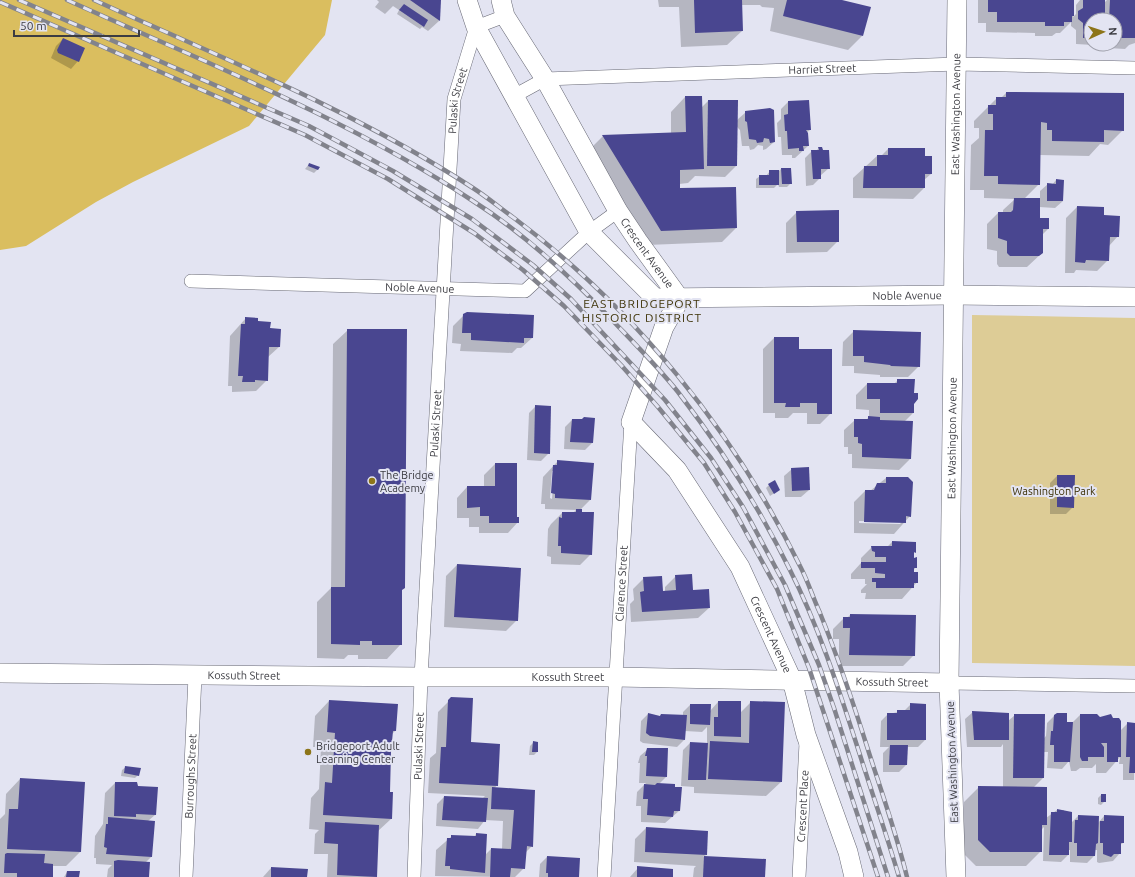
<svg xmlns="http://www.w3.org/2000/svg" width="1135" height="877" font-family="Ubuntu,sans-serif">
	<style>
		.green { fill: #ddcc96 }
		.water { fill: #dabe5f }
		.shadow { fill: #0003; fill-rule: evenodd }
		.building { fill: #494690 }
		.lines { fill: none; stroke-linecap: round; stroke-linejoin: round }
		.street-casing { stroke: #686975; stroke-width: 14 }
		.secondary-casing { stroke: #686975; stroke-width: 20 }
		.street { stroke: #fff; stroke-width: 13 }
		.secondary { stroke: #fff; stroke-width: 19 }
		.rail-casing { stroke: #82838c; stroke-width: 4.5 }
		.rail { stroke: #e3e4f2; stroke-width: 3; stroke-dasharray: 9; stroke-linecap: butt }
		.poi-dot { fill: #8d7519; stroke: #e3e4f2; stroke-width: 1.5 }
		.labels { text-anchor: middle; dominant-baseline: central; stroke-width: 4; stroke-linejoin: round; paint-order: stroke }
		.street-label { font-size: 11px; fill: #3c3c42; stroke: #e3e4f2 }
		.poi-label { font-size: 11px; fill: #3c3c42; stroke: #e3e4f2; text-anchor: start }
		.park-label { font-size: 11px; fill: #3b2f04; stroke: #e3e4f2 }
		.neighbourhood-label { font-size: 12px; letter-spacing: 1px; fill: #3f3409; stroke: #e3e4f2 }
	</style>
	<rect width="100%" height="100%" fill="#e3e4f2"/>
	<path class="green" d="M972,315L1135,318V666L972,663Z"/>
	<path class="water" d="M0,0H332L325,35L249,126L133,182L96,202L26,246L0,250Z"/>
	<g class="shadow">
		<path d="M377,0H440L439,21L428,31L422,27L420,29L397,14L399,10L393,6L385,14L375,7L379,2Z"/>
		<path d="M658,0H838L862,36L848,50L770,31L774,8L762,7L760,5H741L742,31L727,45L681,47L679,7H659Z"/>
		<path d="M978,0H1073V17L1076,14V5L1080,0H1104V3L1107,0H1135V43L1129,45L1125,49L1108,48V44H1103H1115V20H1091V44L1093,45L1076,44V30L1071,26V22L1060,33H1056L1052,36H1035V33L986,32V23H978Z"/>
		<path d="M63,39L78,61L71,69L51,58L56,46Z"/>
		<path d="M1006,93L1123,130L1108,145L1100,144L1089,156L1039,155V184L1024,199H1040V191L1048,184L1052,185L1056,180L1063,201L1055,208L1039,207V219L1048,229L1042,235V253L1027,267H999L997,264V251L987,249V224L998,213H1003V210L1015,199L984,198V190H970L971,145L979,138V128H974V121L997,98H1001Z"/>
		<path d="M685,97L701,108L708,101L737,120L746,112L774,142L766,149L763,150V146L758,145L754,149L750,150L749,146H742L740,130L737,127L736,166L725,177L695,176L688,183L679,184V189L736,228L722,242L647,245L589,150L603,136L671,134V112Z"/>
		<path d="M788,102L810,130L806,133L808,146L795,158H792V155H782L781,137H778L777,123L781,119V109Z"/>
		<path d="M819,148L829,168L820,176V178L813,185L806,186L805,158L812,151H816Z"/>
		<path d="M888,149L924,157L931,174L924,180V188L913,199L853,198V178L877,156H881Z"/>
		<path d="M309,164L318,169L314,173L305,169Z"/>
		<path d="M781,169L791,183L787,187H779L778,184L774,188H756V179L760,176H766L770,171H779Z"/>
		<path d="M1077,207L1103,216L1118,236L1109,246L1108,260L1097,271L1076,270L1074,273H1065L1066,218Z"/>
		<path d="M797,212L838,241L827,252L786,253V223Z"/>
		<path d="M464,315L532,338L521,348H517L512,353L460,351L461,344L452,343L453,326Z"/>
		<path d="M246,318L269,329L279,347L268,357L267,380L256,391L232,392V386H228L230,336Z"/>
		<path d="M348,330L401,590V644L387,659H358V655H348L344,659L317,658V602L331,588L333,344Z"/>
		<path d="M854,331L919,366L908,377H880V375L854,373V366H842L843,342Z"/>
		<path d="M774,338L798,350L831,413L820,424H807V413H793L788,418H775V413H763V349Z"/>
		<path d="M898,380L913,404V413L904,422L910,459L899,470L852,468V454H848V447H844V430L855,420H866L869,417V410L856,409V395L867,384H894Z"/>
		<path d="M536,406L549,453L541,461L527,460L529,413Z"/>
		<path d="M572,420L592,443L585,450L564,449L565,427Z"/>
		<path d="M558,461L590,500L580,510L591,554L580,565L551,564V557L547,556L548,529L551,524L562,513H573L576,510L545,509V504H541L543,477ZM552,471H554L552,499L550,498Z"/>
		<path d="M495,464L518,522L508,533H479V527H469V518H457V498L467,487H484V475Z"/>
		<path d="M792,469L809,490L801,497H785L784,476Z"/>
		<path d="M1057,476L1073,507L1066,514H1050V483Z"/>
		<path d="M886,478L910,516L894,534L854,533V502L865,491H870ZM859,521L902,522L900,524L859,523Z"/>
		<path d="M769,485L779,490L770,496L766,488Z"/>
		<path d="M892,542L915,552L913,554L916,567L913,571L917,582L902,599H865L866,593H861V590L867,584H865V579H851V574L861,563V558L872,547H887Z"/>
		<path d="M457,565L517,620L506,631L444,627L446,576Z"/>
		<path d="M676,576L709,608L698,618L631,622L630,604L634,600L633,589L644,578L662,592H665V587Z"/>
		<path d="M850,615L914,655L903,666H839V639H833V629L844,618H847Z"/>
		<path d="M452,698L470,743L497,785L494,789L534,791L532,846L525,853L524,868L515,877L435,876L436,850L452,836L474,837L476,834L485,855L491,849H502L503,821L485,820L478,829L436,826L437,804L444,797L482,799L485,796L428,793L430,758L436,753L438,712Z"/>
		<path d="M329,701L395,731L391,735L389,793L391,819L378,831L376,877H327L328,854H314L315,834L319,830L309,829L311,798L319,789L321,747H313L315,716Z"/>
		<path d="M718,702L740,713L751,702L781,782L766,796L694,793V787L681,786L683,750L690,743L707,744V727L702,732L685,731L684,740L677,747L643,743L640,741L641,721L648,714L659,717L661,715L683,716V712L690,705L710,711Z"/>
		<path d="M911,704L925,740L918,747H907L906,765L899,772H883V753L889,747H880L881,721L888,714L904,711Z"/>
		<path d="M973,712L1008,721L1015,715L1043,739L1046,736L1047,723L1054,716L1065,722L1072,723L1080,715L1120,731L1128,723L1135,724L1134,780H1123V764H1119L1120,757L1106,773H1096V764L1092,768H1080L1076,771H1071L1069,761L1062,769L1047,768L1048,752H1043V778L1033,788L1046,818L1057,810H1064V813L1071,823L1078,816L1098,823L1104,816L1123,843L1120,845V853L1113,861L1099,863L1097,862V850H1094V856L1087,863L1070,862V850H1068V855L1061,862L1043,861L1044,827L1041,830V851L1026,866H976L964,854V802L979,787L1003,788V744L1001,747H967L965,719Z"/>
		<path d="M533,743L537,752L534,755H529L530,746Z"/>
		<path d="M648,749L666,777L658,785L679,811L665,823L641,822V806H636L637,792L646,783H639L640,763H638L640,756Z"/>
		<path d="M126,767L138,775L135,778L121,776L122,770Z"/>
		<path d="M20,779L84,783L80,852L66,866H52V877H0V819L5,814L6,794Z"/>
		<path d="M115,783L155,815L148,821L152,856L146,862L148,877H107L108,869L112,865L96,864V858H94L95,836L103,824L105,793Z"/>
		<path d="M1101,795L1105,801L1101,805L1098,804V798Z"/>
		<path d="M646,828L706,855L703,857L765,860L764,877H693L694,868L696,866L634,862L635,839Z"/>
		<path d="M547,857L578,877H539L540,864Z"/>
		<path d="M271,868L306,877H263Z"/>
		<path d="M638,868L672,877H630Z"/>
		<path d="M67,872L78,877H64Z"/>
	</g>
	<g class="building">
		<path d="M410,0H441L440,21Z"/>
		<path d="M694,0H742L743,31L695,33Z"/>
		<path d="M787,0H842L871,7L863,36L783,16Z"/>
		<path d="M988,0H1074V16H1072V22H1064V26H1045V22H997V12H988Z"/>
		<path d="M1083,0H1105V20H1091V38H1083V23L1078,19V11L1083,8Z"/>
		<path d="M1110,0H1135V38H1118V34H1115V20H1109Z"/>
		<path d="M404,4L428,20L424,27L399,10Z"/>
		<path d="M63,38L85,48L79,62L58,53L57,50Z"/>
		<path d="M1006,92L1124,93V131L1104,130V142L1052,141V130H1047V123L1041,122L1040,185L998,184V176H984L985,130H993V114H988V105H996V97H1006Z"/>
		<path d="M685,96H702L704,169L680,170V188L736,187L737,228L661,231L602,135L686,132Z"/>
		<path d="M708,100H738L737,166H707Z"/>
		<path d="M809,100L811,130H806L808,133L809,146H803L804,151H799V148L788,149L787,131H785L784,115L788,114V101Z"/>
		<path d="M770,108L774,110L775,142L770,143L769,139L764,138L763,142L757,143L756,140L749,139L747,122L745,121V111Z"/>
		<path d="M818,147H822L823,150H829L830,169H821V179H813L811,150H819Z"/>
		<path d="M888,148H925V156H932V174H925V188H863L864,166H877V155H888Z"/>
		<path d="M309,163L320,167L318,170L308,166Z"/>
		<path d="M781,168H791L792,184H782Z"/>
		<path d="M769,170H779V185H759V175H769Z"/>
		<path d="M1056,179L1064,180L1063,201H1047V183L1056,184Z"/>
		<path d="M1014,198H1040V218H1049V229H1043V253L1039,256H1010L1007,253V241L998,238V212H1011L1013,210Z"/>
		<path d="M1077,206L1104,207V215L1120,216L1119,237H1110L1109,261L1086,260L1085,263L1075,262Z"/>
		<path d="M839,210V242H797L796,211Z"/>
		<path d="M467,312L534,315L533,338H524V343L471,340V333H462L463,314Z"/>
		<path d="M245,317L258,318V321L271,322L270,328L281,329L280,347H269L268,381L255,380V382H242L243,376H238L241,324H245Z"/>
		<path d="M347,329H407L405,588L402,590V645H372V641H360V645L331,644V587H345Z"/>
		<path d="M853,330L921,332L920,367L891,366L890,365L864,362V356H853Z"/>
		<path d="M774,337H799V349H832V414H817V403H800V407H785L786,403H774Z"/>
		<path d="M897,379H915L914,393H918V399L914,404V413H880V399H867V383H897Z"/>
		<path d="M535,405L551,406L550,454L534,453Z"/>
		<path d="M868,416L880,417V420L913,421L911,459L862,457V444L858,443V437H854V419H868Z"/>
		<path d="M584,417L595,418L593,443L570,442L572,419H582Z"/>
		<path d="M557,460L594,463L591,500L555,498V494L551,493L553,465H557Z"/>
		<path d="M495,463H517V517H519V523H489V516H480V507L467,508V486H495Z"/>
		<path d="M809,467L810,490L792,491L791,468Z"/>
		<path d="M1057,475H1075L1074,508L1057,507Z"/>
		<path d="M886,477H908L913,482L911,517L906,516V523L864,522L865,490H874L877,483H886Z"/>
		<path d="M775,480L780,490L774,494L768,484Z"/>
		<path d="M576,509H582V512H594L592,555L561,553V546H558L559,517L562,518V512H576Z"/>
		<path d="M892,541L916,542V553L914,552V558L917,557V568H914V572H918V583H914V588H876V582H872V578H885V574L875,573V568H861V562H886V557H875V552L872,551L871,546H892Z"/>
		<path d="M457,564L521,568L518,621L454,617Z"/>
		<path d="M692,574L693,590L709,589L710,608L642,612L640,592L644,591L643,577L662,576L663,591L676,590L675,575Z"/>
		<path d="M850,614L916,615L915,656L849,655L850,628H843V617H850Z"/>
		<path d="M451,697L473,698L471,742L500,744L498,786L439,783L441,747H446L448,700Z"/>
		<path d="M329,700L398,704L396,731H393L391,752L390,792H393L392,819L323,815L325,782L332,783L335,733L327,732Z"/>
		<path d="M718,701H741V737L714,736V717H718Z"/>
		<path d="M750,701L785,702L782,782L708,779L710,741L749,743Z"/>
		<path d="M910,703L926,704V740H887V713H897V710H910Z"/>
		<path d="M690,704H711L710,725L690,724Z"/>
		<path d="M972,711L1009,713V740H974Z"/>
		<path d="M648,713L660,716L661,714L687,715L685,740L650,736L646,733Z"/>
		<path d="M1057,713H1067V722H1073L1070,762H1054V745H1050L1051,731H1053L1054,715Z"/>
		<path d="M1014,714H1045L1044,778H1013Z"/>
		<path d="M1080,714H1097L1100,717L1111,714L1113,718H1119L1121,721V757H1118V762H1107V743H1101L1104,747V757H1088V761H1082L1080,757Z"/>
		<path d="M1127,722L1135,723V773H1129L1130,757H1126Z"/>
		<path d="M533,741L538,742V752H532Z"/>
		<path d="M690,742L708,743L706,780H688Z"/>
		<path d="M890,745H908L907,765H889Z"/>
		<path d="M647,748H668L667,777L646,776L647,756H645Z"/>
		<path d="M125,766L141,768L139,776L124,773Z"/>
		<path d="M20,778L85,782L81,852L7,849L9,809H18Z"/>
		<path d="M115,782H137L138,786L158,787L156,815L136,814V817L114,816Z"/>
		<path d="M657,783L675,784V787H682L680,811H674L673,817L647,815L648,799H643L644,784L655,785Z"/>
		<path d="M978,786L1047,787V825H1042V852H990L978,840Z"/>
		<path d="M492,787L535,790L533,847L527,846L525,869L511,868L510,877H490L491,848L511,849L514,810L491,809Z"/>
		<rect x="1101" y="794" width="5" height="8"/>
		<path d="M444,796L488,798L486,822L442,820Z"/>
		<path d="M1057,809L1072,812V842H1069V855H1049L1051,812H1057Z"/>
		<path d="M1078,815L1099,816L1098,843L1096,844L1095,856H1077V843H1074L1075,820H1078Z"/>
		<path d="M1104,815L1124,816V843H1121V854H1114L1111,857L1103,854V843H1100V821H1104Z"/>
		<path d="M108,817L155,821L152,857L106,854L107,848L104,847L106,824H108Z"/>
		<path d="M325,822L379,825L377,877L337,875L338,844L324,843Z"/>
		<path d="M646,827L708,831L707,855L645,852Z"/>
		<path d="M476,833L487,834L485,873L450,869V866H445L447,838H451V835L476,836Z"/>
		<path d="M7,853L45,854L44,863L53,864V877H17V873H4L5,854Z"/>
		<path d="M547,856L580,858L579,877H548V873H546Z"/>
		<path d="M704,856L766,859L765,877H703Z"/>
		<path d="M118,860L150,862L149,877H114V861Z"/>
		<path d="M637,866L673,869V877H637Z"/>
		<path d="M271,867L308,869L307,877H271Z"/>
		<path d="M67,871H80L79,877H66Z"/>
	</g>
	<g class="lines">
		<g class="street-casing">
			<g id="street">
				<path id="s1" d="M514,96L545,79L957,64L1135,68"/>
				<path id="s2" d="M191,281L525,291L589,232L618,211"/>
				<path d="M949,683L1135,686"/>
				<path id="s3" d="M186,877L195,676"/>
				<path id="s4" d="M414,877L421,677L454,99L476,27L505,16"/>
				<path id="s5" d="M604,877L631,422"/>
				<path id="s6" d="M799,877L806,743"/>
			</g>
		</g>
		<g class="secondary-casing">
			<g id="secondary">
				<path id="s7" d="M467,0L476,27L589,232L655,298L953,295L1135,297"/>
				<path id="s8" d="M501,0L505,16L545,79L618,211L638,241L680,299"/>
				<path id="s9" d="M680,299L664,327L631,422L677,470L740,567L792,680L806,735L848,852L854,877"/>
				<path id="s10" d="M0,673L421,677H615L949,683"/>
				<path id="s11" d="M956,877L949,683L957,0"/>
			</g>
		</g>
		<use href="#street" class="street"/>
		<use href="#secondary" class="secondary"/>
		<g class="rail-casing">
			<g id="rail">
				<path d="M19,0L309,126L393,171L472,219L533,265L571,299L665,400L711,458L743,507L785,585L819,665L834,708L888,877"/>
				<path d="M67,0C204,62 347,118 473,201C525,234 571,277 613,321C635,344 658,367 678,392C721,448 759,507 790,570C820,629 840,693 860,755C873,796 887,836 899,877"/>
				<path d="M94,0C222,58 355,111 473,188C487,197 500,208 514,218C635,309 733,430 800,566C808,581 813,598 820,613C839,660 855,708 870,756C883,796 897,836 907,877"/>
				<path d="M0,2L305,135L388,179L474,233L523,270L564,306L621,365L658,407L704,463L735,512L777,589L809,668L878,877"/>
			</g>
		</g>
		<use href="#rail" class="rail"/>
	</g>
	<g class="poi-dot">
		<circle cx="372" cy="481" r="4"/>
		<circle cx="308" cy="752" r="4"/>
	</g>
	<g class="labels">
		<g class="street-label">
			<text stroke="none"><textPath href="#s1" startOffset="313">Harriet Street</textPath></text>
			<text stroke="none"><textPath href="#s4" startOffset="778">Pulaski Street</textPath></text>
			<text stroke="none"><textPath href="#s11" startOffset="763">East Washington Avenue</textPath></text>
			<text stroke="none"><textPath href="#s8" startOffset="293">Crescent Avenue</textPath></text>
			<text stroke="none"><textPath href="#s2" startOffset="229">Noble Avenue</textPath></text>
			<text stroke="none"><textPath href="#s7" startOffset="608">Noble Avenue</textPath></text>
			<text stroke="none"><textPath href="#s4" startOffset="454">Pulaski Street</textPath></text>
			<text stroke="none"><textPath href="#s11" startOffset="439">East Washington Avenue</textPath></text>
			<text stroke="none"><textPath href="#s5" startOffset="294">Clarence Street</textPath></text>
			<text stroke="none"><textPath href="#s9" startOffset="389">Crescent Avenue</textPath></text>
			<text stroke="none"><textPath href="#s10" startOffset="244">Kossuth Street</textPath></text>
			<text stroke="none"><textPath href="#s10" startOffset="568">Kossuth Street</textPath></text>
			<text stroke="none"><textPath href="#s10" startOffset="892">Kossuth Street</textPath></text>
			<text stroke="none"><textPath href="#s4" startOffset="131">Pulaski Street</textPath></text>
			<text transform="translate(952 762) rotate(-92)">East Washington Avenue</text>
			<text stroke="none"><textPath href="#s3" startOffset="101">Burroughs Street</textPath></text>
			<text stroke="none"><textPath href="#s6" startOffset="71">Crescent Place</textPath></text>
		</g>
		<g class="poi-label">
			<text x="380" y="475">The Bridge<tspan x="380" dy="13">Academy</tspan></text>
			<text x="316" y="746">Bridgeport Adult<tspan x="316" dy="13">Learning Center</tspan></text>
		</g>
		<g class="park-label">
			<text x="1054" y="491">Washington Park</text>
		</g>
		<g class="neighbourhood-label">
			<text x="642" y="303">EAST BRIDGEPORT<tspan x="642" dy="14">HISTORIC DISTRICT</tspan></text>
		</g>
	</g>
	<g transform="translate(1103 32) rotate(87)"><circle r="19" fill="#e3e4f2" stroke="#a0a1ac"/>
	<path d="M0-3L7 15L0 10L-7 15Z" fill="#8d7519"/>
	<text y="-6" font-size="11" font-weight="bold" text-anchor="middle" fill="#3c3c42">N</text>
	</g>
	<path d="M14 30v6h125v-6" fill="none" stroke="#3c3c42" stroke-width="2"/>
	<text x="20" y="30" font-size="12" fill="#3c3c42" stroke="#e3e4f2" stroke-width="3" paint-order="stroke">50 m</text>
</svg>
